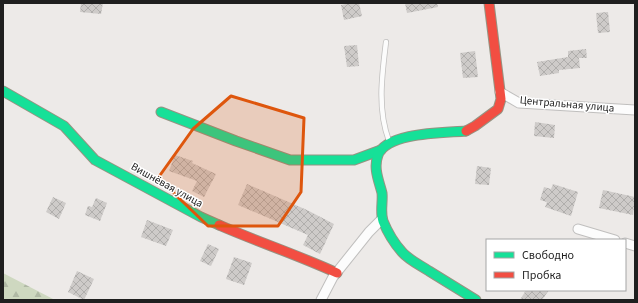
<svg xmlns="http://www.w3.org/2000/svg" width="638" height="303" font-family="'Source Sans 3',sans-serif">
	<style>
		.forest { fill: url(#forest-firs) }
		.building { fill: url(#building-cross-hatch) }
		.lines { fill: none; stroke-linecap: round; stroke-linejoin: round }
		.lane-casing { stroke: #c0bfbe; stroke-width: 6 }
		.street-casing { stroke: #c0bfbe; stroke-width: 11 }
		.fast-casing { stroke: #969382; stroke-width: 11 }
		.jam-casing { stroke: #969382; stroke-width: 11 }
		.lane { stroke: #fcfcfc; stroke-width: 4.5 }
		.street { stroke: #fcfcfc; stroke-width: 9 }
		.fast { stroke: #16e098; stroke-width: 9 }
		.jam { stroke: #f24e42; stroke-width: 9 }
		.marked { fill: #de560d; fill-opacity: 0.2; stroke: #de560d; stroke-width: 3; stroke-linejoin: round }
		.labels { text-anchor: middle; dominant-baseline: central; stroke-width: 3; stroke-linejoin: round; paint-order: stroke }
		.street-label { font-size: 11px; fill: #1f1f1f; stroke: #fff }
	</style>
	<defs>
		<pattern id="forest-firs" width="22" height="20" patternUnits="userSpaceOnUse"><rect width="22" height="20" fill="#ced8c0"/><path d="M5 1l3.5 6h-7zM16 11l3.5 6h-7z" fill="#b0b9a5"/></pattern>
		<pattern id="building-cross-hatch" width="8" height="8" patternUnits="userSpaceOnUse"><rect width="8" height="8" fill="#cecbc9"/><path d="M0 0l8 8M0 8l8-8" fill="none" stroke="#b0aeac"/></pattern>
	</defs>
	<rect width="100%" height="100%" fill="#edeae8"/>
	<path class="forest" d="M3,273L55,300H3Z"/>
	<g class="building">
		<path d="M81,3H103L101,14L80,12Z"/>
		<path d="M351,3H359L362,16L344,20L341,5Z"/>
		<path d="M405,3H437L438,7L407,13Z"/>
		<path d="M608,12L610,32L598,33L596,13Z"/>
		<path d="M357,45L359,66L347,67L344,46Z"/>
		<path d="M586,49L587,58H579L580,68L559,70V73L540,76L537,62L568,57V51Z"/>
		<path d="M475,51L478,77L463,78L460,53Z"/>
		<path d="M535,122L555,125L554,138L534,136Z"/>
		<path d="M175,155L193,161L192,163L216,174L204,197L192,191L197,181L169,171Z"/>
		<path d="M477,166L491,168L489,185L475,184Z"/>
		<path d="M247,184L307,210L334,224L320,254L303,245L308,235L238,205Z"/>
		<path d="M553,184L578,192L571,216L545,207L547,202L540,200L544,187L551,189Z"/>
		<path d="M603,190L635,197L633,215L599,208Z"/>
		<path d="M53,197L66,203L59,219L46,212Z"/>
		<path d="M96,198L107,203L100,221L85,215L88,206L92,207Z"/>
		<path d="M147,220L173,230L166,246L141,237Z"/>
		<path d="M208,244L219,249L211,266L200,261Z"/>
		<path d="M234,257L252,263L244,285L226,279Z"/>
		<path d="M77,271L94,279L84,300L68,292Z"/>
		<path d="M526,290H549L542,300H520Z"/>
	</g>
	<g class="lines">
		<g class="lane-casing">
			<path id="lane" d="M386,42C382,75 377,109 389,141"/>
		</g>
		<g class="street-casing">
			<g id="street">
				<path d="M500,92L519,103L635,110"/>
				<path d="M578,229L615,240"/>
				<path d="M625,243L635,246"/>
				<path d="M321,300L333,277L369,232L382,219"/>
			</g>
		</g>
		<g class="fast-casing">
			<g id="fast">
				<path d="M3,91L64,126L95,160L201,217L219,225"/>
				<path d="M161,112L236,141L290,160H354L381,150"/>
				<path d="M466,131C445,133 387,132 378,155C373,168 379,181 382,193C383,202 380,212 383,221C387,231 394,243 402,252C409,260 420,265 429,271C445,281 460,290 476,300"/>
			</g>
		</g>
		<g class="jam-casing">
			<g id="jam">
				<path d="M466,131L475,126L498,109L501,99L489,3"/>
				<path d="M219,225C258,242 298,255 337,273"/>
			</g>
		</g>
		<use href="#lane" class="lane"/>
		<use href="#street" class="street"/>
		<use href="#fast" class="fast"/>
		<use href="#jam" class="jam"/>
	</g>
	<path class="marked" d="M231,96L304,118L301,192L278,226H208L158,178L193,129Z"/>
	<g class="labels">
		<g class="street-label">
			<text transform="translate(567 104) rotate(5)">Центральная улица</text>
			<text transform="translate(167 185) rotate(29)">Вишнёвая улица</text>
		</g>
	</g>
	<rect width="638" height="303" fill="none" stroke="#1f1f1f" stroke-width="8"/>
	<rect x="486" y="239" width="140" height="52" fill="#ffffff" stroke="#a5a5a5"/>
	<rect x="494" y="252" width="20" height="6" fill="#16e098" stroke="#a5a5a5"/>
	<text x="522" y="259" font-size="12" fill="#1f1f1f">Свободно</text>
	<rect x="494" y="272" width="20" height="6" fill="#f24e42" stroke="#a5a5a5"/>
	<text x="522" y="279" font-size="12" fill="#1f1f1f">Пробка</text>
</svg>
